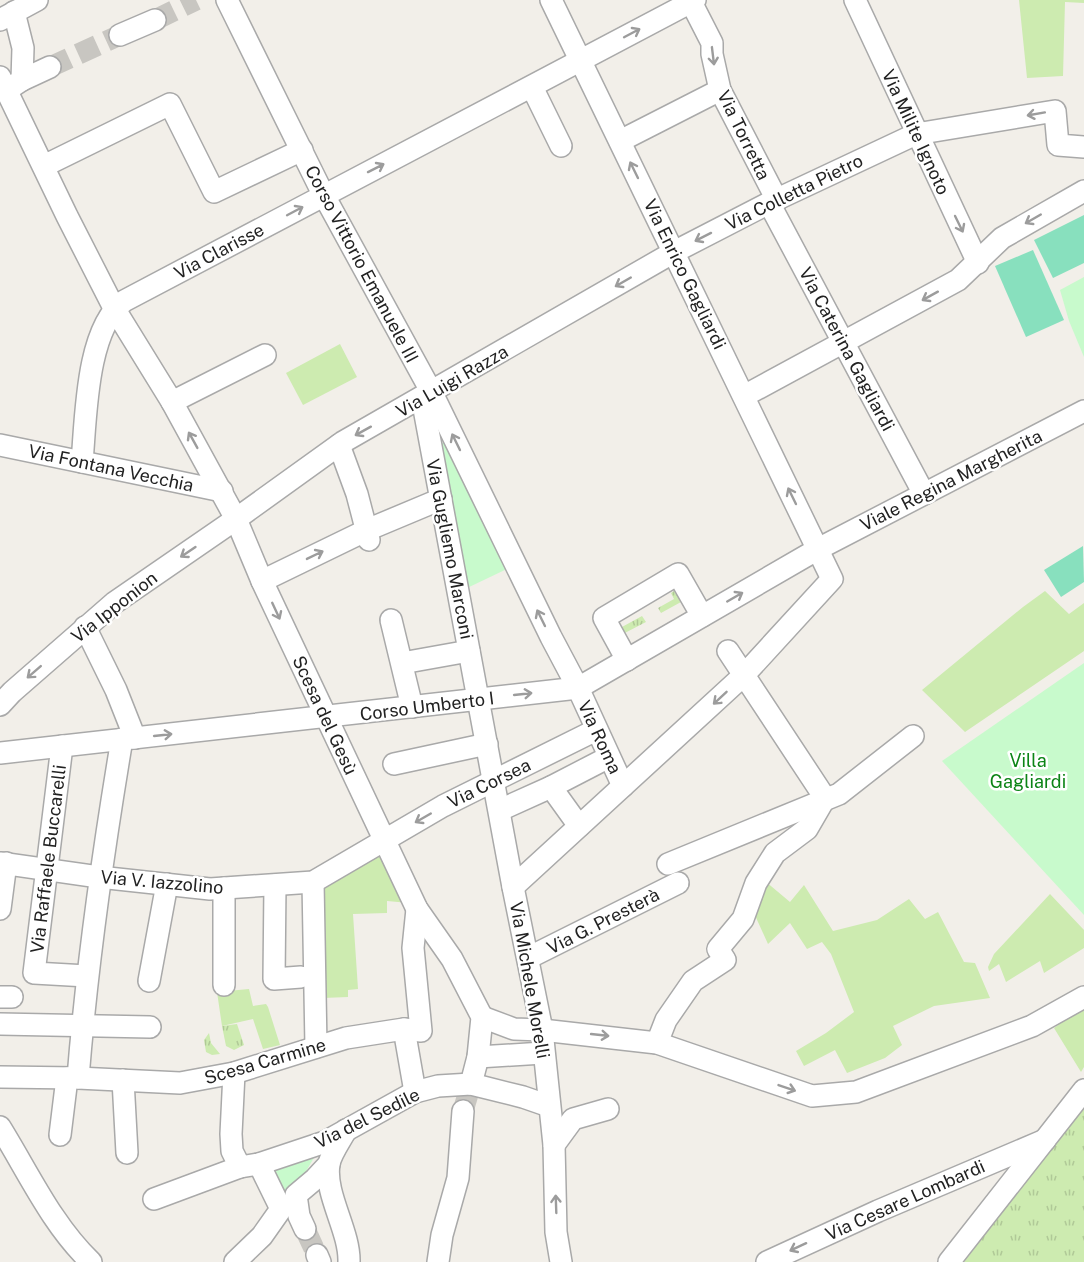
<svg xmlns="http://www.w3.org/2000/svg" width="1084" height="1262" font-family="'Public Sans',sans-serif">
	<style>
		.grass { fill: url(#grass-tufts) }
		.park { fill: #c8facc }
		.garden { fill: #cdebb0 }
		.pitch { fill: #88e0be }
		.lines { fill: none; stroke-linecap: round; stroke-linejoin: round }
		.minor-tunnel { stroke: #c8c6c1; stroke-width: 21; stroke-dasharray: 21 10; stroke-linecap: butt }
		.minor-casing { stroke: #a9a9a9; stroke-width: 24 }
		.minor { stroke: #fff; stroke-width: 21 }
		.oneway { stroke: #9c9c9c }
		.labels { text-anchor: middle; dominant-baseline: central; stroke-width: 5; stroke-linejoin: round; paint-order: stroke }
		.street-label { font-size: 18px; fill: #222; stroke: #fff }
		.park-label { font-size: 18px; fill: #0c8416; stroke: #fff }
	</style>
	<defs>
		<pattern id="grass-tufts" width="24" height="20" patternUnits="userSpaceOnUse" patternTransform="scale(1.5)"><rect width="24" height="20" fill="#cdebb0"/><path d="M3 7l-1-3M5 7V3M7 7l1-3M15 17l-1-3M17 17v-4M19 17l1-3" fill="none" stroke="#b0c997"/></pattern>
	</defs>
	<rect width="100%" height="100%" fill="#f2efe9"/>
	<g class="grass">
		<path d="M674,591L681,602L661,613L658,608L674,599L671,593Z"/>
		<path d="M642,616L646,622L619,636L616,617L622,627Z"/>
		<path d="M237,1024L244,1045L234,1050L226,1046L222,1026Z"/>
		<path d="M209,1033L211,1043L220,1054L212,1055L206,1052L204,1040Z"/>
		<path d="M1084,1099V1262H964Z"/>
	</g>
	<g class="park">
		<path d="M1084,277V357L1069,321L1060,290Z"/>
		<path d="M446,442L509,568L465,589L438,444Z"/>
		<path d="M1084,663V915L942,761Z"/>
		<path d="M319,1149L291,1197L284,1190L270,1164Z"/>
	</g>
	<g class="garden">
		<path d="M1019,0H1084V3L1065,2L1063,76L1027,78Z"/>
		<path d="M340,344L357,377L303,405L286,373Z"/>
		<path d="M1045,591L1069,614L1084,603V651L965,732L922,690L1023,607Z"/>
		<path d="M382,848L409,903L387,901V913L353,914L358,989L348,990V997L323,998L322,884Z"/>
		<path d="M765,881L790,902L804,885L833,931L877,920L909,899L925,919L938,912L964,962L975,963L990,998L934,1006L893,1026L902,1045L885,1058L847,1073L835,1050L804,1066L796,1051L826,1033L854,1012L831,954L822,942L807,949L790,923L768,944L753,911Z"/>
		<path d="M1050,894L1084,930V948L1044,973L1040,961L1006,982L999,964L989,971L988,967L994,954Z"/>
		<path d="M249,989L253,1006L266,1004L268,1007L280,1045L263,1049L253,1019L222,1026L217,992Z"/>
		<path d="M1084,1004V1067L1081,1072L1054,1028L1058,1025L1055,1020Z"/>
	</g>
	<g class="pitch">
		<path d="M1084,215V263L1053,278L1034,240Z"/>
		<path d="M1033,250L1064,320L1026,337L995,266Z"/>
		<path d="M1083,546L1084,582L1061,597L1044,570Z"/>
	</g>
	<g class="lines">
		<g class="minor-tunnel">
			<path d="M155,20L196,0"/>
			<path d="M50,67L120,35"/>
			<path d="M463,1111L471,1084"/>
			<path d="M305,1229L317,1255"/>
		</g>
		<g class="minor-casing">
			<g id="minor">
				<path d="M227,0L321,190L432,393L551,637L578,688L623,786"/>
				<path d="M690,0L712,43V54L720,90L777,200"/>
				<path d="M855,0L978,263"/>
				<path d="M0,20L37,0"/>
				<path d="M120,35L155,20"/>
				<path d="M0,77L67,216L114,308L172,402L236,519L262,581L417,909L452,959L482,1017L478,1057L471,1084"/>
				<path d="M22,80L50,67"/>
				<path d="M532,87L561,146"/>
				<path d="M7,90L22,80L23,48L14,12"/>
				<path d="M620,141L720,90"/>
				<path d="M52,162L170,104L214,192L302,150"/>
				<path d="M769,203L924,494"/>
				<path d="M744,396L958,280L1002,238L1084,191"/>
				<path d="M422,398L513,887L542,1030L554,1145L556,1232L561,1262"/>
				<path d="M172,402L265,355"/>
				<path d="M0,445L222,491"/>
				<path d="M339,445L357,494L369,540"/>
				<path d="M82,462C86,418 86,329 124,301L695,0"/>
				<path d="M262,581L367,530L441,499"/>
				<path d="M391,620L412,707"/>
				<path d="M85,627L116,690L135,738"/>
				<path d="M728,651L825,798"/>
				<path d="M627,660L604,618L678,574L702,616"/>
				<path d="M402,663L469,651"/>
				<path d="M0,705L12,692L114,603L236,519L343,442L674,252L769,203L916,134L1055,111L1058,145L1084,147"/>
				<path d="M62,746L34,973L87,976"/>
				<path d="M0,753L578,688L818,549L1084,411"/>
				<path d="M394,764L487,744"/>
				<path d="M551,787L579,826"/>
				<path d="M500,810L551,787L609,757"/>
				<path d="M0,863L99,877L210,889L313,882L443,806L596,730"/>
				<path d="M668,864L839,794L913,736"/>
				<path d="M313,882L316,1047"/>
				<path d="M275,885L274,979L301,977"/>
				<path d="M513,887L744,675L832,579L551,0"/>
				<path d="M224,888V985"/>
				<path d="M0,909L6,863"/>
				<path d="M528,958L678,883"/>
				<path d="M149,981L167,884"/>
				<path d="M0,997H12"/>
				<path d="M482,1017L514,1029L542,1030L657,1043L812,1096L856,1092L1032,1026L1084,997"/>
				<path d="M0,1024L150,1027"/>
				<path d="M404,1029L415,1092"/>
				<path d="M657,1043L666,1020L693,981L725,960L718,949L743,919L756,883L775,853L807,829L825,798"/>
				<path d="M478,1057L543,1053"/>
				<path d="M234,1073L231,1134L232,1151L240,1167"/>
				<path d="M0,1077L78,1078L180,1083L234,1073L346,1038L404,1029L421,1031L413,948L417,909"/>
				<path d="M78,1078C87,964 103,852 122,739"/>
				<path d="M123,1080L127,1153"/>
				<path d="M0,1127C28,1172 52,1225 91,1262"/>
				<path d="M346,1130C341,1140 331,1153 329,1164C324,1194 350,1231 349,1262"/>
				<path d="M60,1135L67,1078"/>
				<path d="M554,1145L573,1119L608,1109"/>
				<path d="M154,1199L240,1167L259,1164L325,1142L415,1092L438,1086L471,1084L523,1097L549,1106"/>
				<path d="M305,1229L299,1216L296,1195L315,1179L329,1164"/>
				<path d="M317,1255L320,1262"/>
				<path d="M235,1262L262,1236L281,1209L259,1164"/>
				<path d="M438,1262L442,1235L458,1178L463,1111"/>
				<path d="M767,1262L878,1211L1045,1140"/>
				<path d="M949,1262L1084,1090"/>
			</g>
		</g>
		<use href="#minor" class="minor"/>
	</g>
	<defs><path id="oneway-shaft" d="M-6 0H5M1.5-3L5.5 0L1.5 3" fill="none" stroke-width="1.6" stroke-linecap="round" stroke-linejoin="round" transform="scale(1.5)"/></defs>
	<g class="oneway">
		<use href="#oneway-shaft" transform="translate(632 33) rotate(-28)"/>
		<use href="#oneway-shaft" transform="translate(713 56) rotate(83)"/>
		<use href="#oneway-shaft" transform="translate(1036 114) rotate(170)"/>
		<use href="#oneway-shaft" transform="translate(376 168) rotate(-27)"/>
		<use href="#oneway-shaft" transform="translate(634 170) rotate(-116)"/>
		<use href="#oneway-shaft" transform="translate(295 211) rotate(-28)"/>
		<use href="#oneway-shaft" transform="translate(1033 219) rotate(150)"/>
		<use href="#oneway-shaft" transform="translate(959 224) rotate(64)"/>
		<use href="#oneway-shaft" transform="translate(703 237) rotate(153)"/>
		<use href="#oneway-shaft" transform="translate(623 282) rotate(150)"/>
		<use href="#oneway-shaft" transform="translate(930 296) rotate(151)"/>
		<use href="#oneway-shaft" transform="translate(363 431) rotate(151)"/>
		<use href="#oneway-shaft" transform="translate(193 440) rotate(-119)"/>
		<use href="#oneway-shaft" transform="translate(456 442) rotate(-116)"/>
		<use href="#oneway-shaft" transform="translate(792 496) rotate(-116)"/>
		<use href="#oneway-shaft" transform="translate(188 552) rotate(146)"/>
		<use href="#oneway-shaft" transform="translate(315 555) rotate(-26)"/>
		<use href="#oneway-shaft" transform="translate(735 597) rotate(-30)"/>
		<use href="#oneway-shaft" transform="translate(276 611) rotate(65)"/>
		<use href="#oneway-shaft" transform="translate(541 618) rotate(-116)"/>
		<use href="#oneway-shaft" transform="translate(34 672) rotate(139)"/>
		<use href="#oneway-shaft" transform="translate(523 694) rotate(-6)"/>
		<use href="#oneway-shaft" transform="translate(720 698) rotate(137)"/>
		<use href="#oneway-shaft" transform="translate(163 735) rotate(-6)"/>
		<use href="#oneway-shaft" transform="translate(423 818) rotate(150)"/>
		<use href="#oneway-shaft" transform="translate(600 1035) rotate(6)"/>
		<use href="#oneway-shaft" transform="translate(787 1088) rotate(19)"/>
		<use href="#oneway-shaft" transform="translate(556 1204) rotate(-92)"/>
		<use href="#oneway-shaft" transform="translate(798 1247) rotate(155)"/>
	</g>
	<g class="labels">
		<g class="street-label">
			<text transform="translate(916 132) rotate(65)">Via Milite Ignoto</text>
			<text transform="translate(744 135) rotate(64)">Via Torretta</text>
			<text transform="translate(794 192) rotate(-26)">Via Colletta Pietro</text>
			<text transform="translate(219 251) rotate(-28)">Via Clarisse</text>
			<text transform="translate(362 264) rotate(62)">Corso Vittorio Emanuele III</text>
			<text transform="translate(685 274) rotate(64)">Via Enrico Gagliardi</text>
			<text transform="translate(847 349) rotate(62)">Via Caterina Gagliardi</text>
			<text transform="translate(452 381) rotate(-30)">Via Luigi Razza</text>
			<text transform="translate(111 468) rotate(12)">Via Fontana Vecchia</text>
			<text transform="translate(951 480) rotate(-27)">Viale Regina Margherita</text>
			<text transform="translate(450 549) rotate(79)">Via Gugliemo Marconi</text>
			<text transform="translate(114 607) rotate(-38)">Via Ipponion</text>
			<text transform="translate(427 706) rotate(-7)">Corso Umberto I</text>
			<text transform="translate(325 715) rotate(65)">Scesa del Gesù</text>
			<text transform="translate(600 737) rotate(65)">Via Roma</text>
			<text transform="translate(489 783) rotate(-26)">Via Corsea</text>
			<text transform="translate(48 859) rotate(-83)">Via Raffaele Buccarelli</text>
			<text transform="translate(162 882) rotate(5)">Via V. Iazzolino</text>
			<text transform="translate(603 921) rotate(-27)">Via G. Presterà</text>
			<text transform="translate(530 980) rotate(80)">Via Michele Morelli</text>
			<text transform="translate(265 1061) rotate(-16)">Scesa Carmine</text>
			<text transform="translate(367 1118) rotate(-26)">Via del Sedile</text>
			<text transform="translate(905 1200) rotate(-24)">Via Cesare Lombardi</text>
		</g>
		<g class="park-label">
			<text x="1028" y="760">Villa<tspan x="1028" dy="21">Gagliardi</tspan></text>
		</g>
	</g>
</svg>
